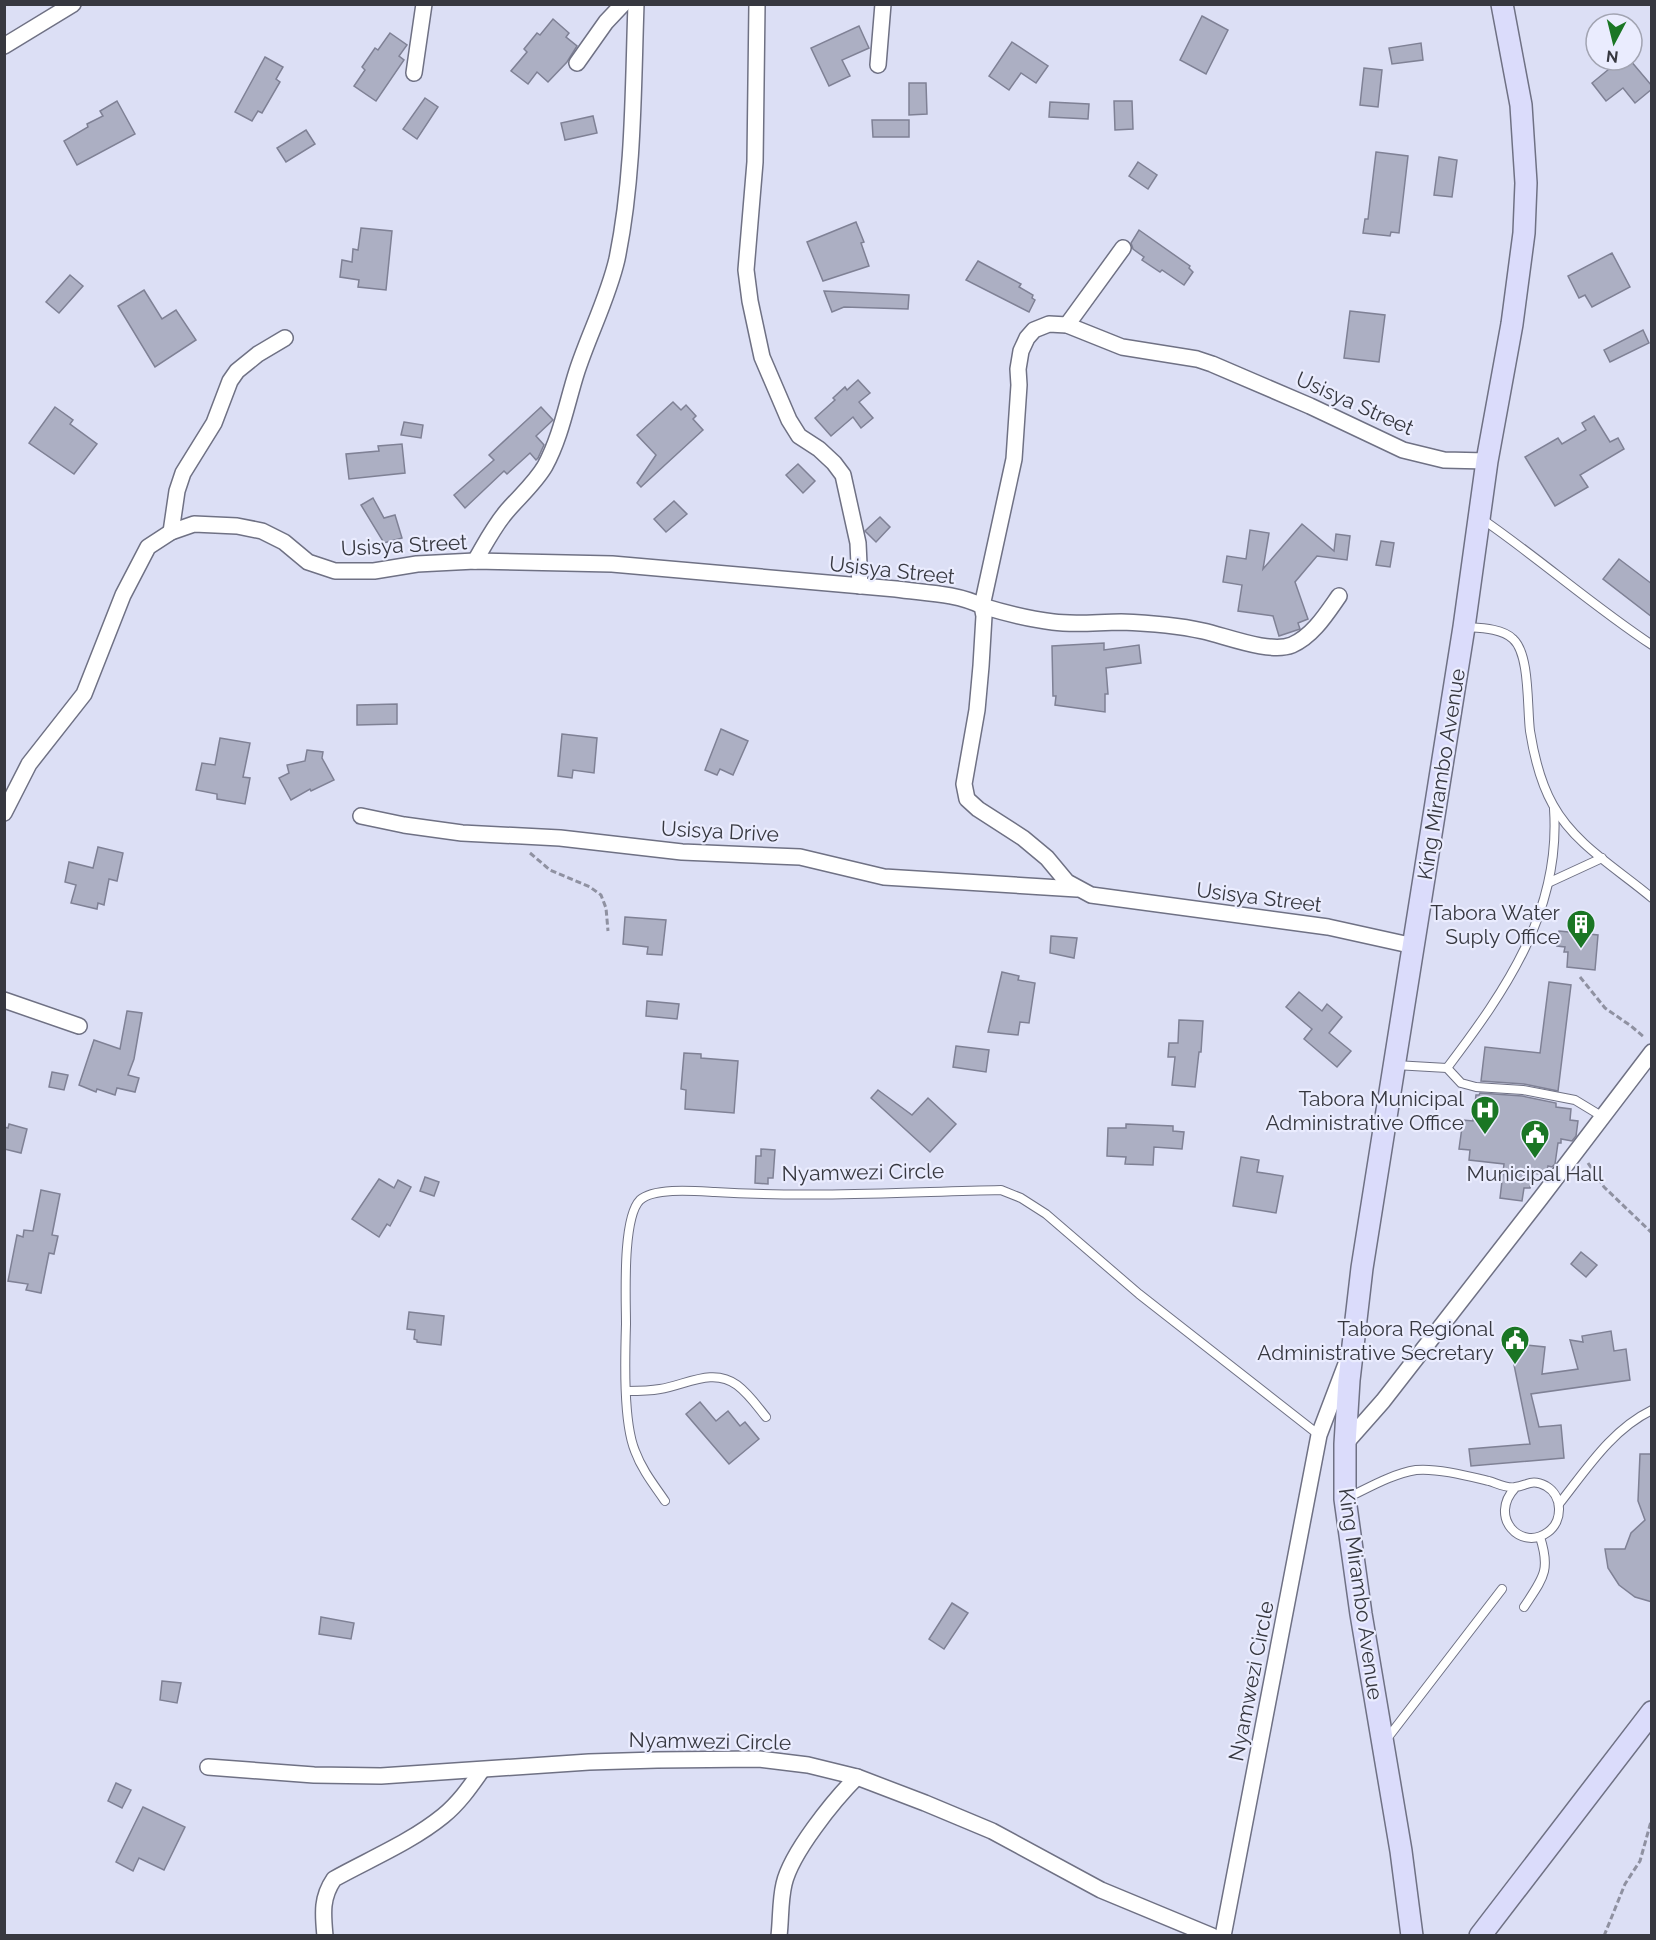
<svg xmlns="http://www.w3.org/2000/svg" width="1656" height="1940" font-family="Raleway,sans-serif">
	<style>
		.building { fill: #acafc3; stroke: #7f8195; stroke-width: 1.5 }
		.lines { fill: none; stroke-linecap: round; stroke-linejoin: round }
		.lane-casing { stroke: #6f7184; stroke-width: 10 }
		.street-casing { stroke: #6f7184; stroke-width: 18 }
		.secondary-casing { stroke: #6f7184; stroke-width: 24 }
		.path { stroke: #8f91a1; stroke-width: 3; stroke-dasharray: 6 3; stroke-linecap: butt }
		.lane { stroke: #fff; stroke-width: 8 }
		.street { stroke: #fff; stroke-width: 15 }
		.secondary { stroke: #dbdcfb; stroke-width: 21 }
		.labels { text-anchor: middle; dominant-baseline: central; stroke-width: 4.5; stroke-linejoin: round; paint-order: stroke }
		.street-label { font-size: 21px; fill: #373840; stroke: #eaecfe }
		.poi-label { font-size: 21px; fill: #373840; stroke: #eaecfe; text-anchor: end }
	</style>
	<rect width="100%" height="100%" fill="#dcdff5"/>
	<g class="building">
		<path d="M1202,16L1228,30L1206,74L1180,60Z"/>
		<path d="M553,19L569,33L566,37L577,46L567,62L548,82L537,72L528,84L511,71L527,52L524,49L537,33L540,35Z"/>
		<path d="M859,26L869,48L842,60L850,76L829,86L811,48Z"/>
		<path d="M390,33L407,45L399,56L404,60L376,101L354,86L365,70L362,67L375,48L378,50Z"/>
		<path d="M1012,42L1048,66L1036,83L1021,73L1009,90L989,76Z"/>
		<path d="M1421,43L1423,60L1392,64L1389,48Z"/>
		<path d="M265,57L283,67L276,79L280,82L262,113L258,111L252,121L235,112Z"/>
		<path d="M1620,60H1630L1652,86V89L1635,103L1623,88L1606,101L1592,83Z"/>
		<path d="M1364,68L1382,70L1378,107L1360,105Z"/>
		<path d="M909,83H926L927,114L909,115Z"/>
		<path d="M425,98L438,107L417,139L403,129Z"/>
		<path d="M117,101L135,134L77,165L64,141L88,127L87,124L103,116L100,111Z"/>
		<path d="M1114,101H1132L1133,129L1115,130Z"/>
		<path d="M1050,102L1089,104L1088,119L1049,117Z"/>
		<path d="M593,116L597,133L565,140L561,123Z"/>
		<path d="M872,120H909V137H873Z"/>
		<path d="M306,130L315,144L286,162L277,148Z"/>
		<path d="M1376,152L1408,156L1399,233L1391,232L1390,236L1363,233L1365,219H1368Z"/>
		<path d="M1439,157L1457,160L1452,197L1434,195Z"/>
		<path d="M1138,162L1157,175L1148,189L1129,176Z"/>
		<path d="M856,222L864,242L861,243L869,266L823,281L807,242Z"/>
		<path d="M361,228L392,231L386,290L358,287L359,280L340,277L342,260L352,262L353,249L358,250Z"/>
		<path d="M1139,230L1190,266L1189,268L1193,272L1184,285L1162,270L1160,272L1142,260L1144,257L1133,249L1131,243Z"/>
		<path d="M1612,253L1630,287L1592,307L1585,295L1579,298L1568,276Z"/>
		<path d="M978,261L1021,284L1019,287L1033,295L1032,298L1035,300L1029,312L966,280Z"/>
		<path d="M70,275L83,286L59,313L46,302Z"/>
		<path d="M144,290L162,319L176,310L196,340L155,367L118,306Z"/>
		<path d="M824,291L909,295L908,309L844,307L832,312Z"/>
		<path d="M1350,311L1385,315L1379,362L1344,358Z"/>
		<path d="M1643,330L1649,343L1610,362L1604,350Z"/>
		<path d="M858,380L870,393L859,402L873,418L861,428L853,417L831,436L815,418L835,400L833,398L845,387L847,390Z"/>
		<path d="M673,402L681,410L686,405L696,416L693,419L703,430L641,487L637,483L656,455L637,435Z"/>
		<path d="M55,407L73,420L70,424L97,444L74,474L29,443Z"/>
		<path d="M541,407L553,420L536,436L544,445L538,458L536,460L530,453L507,474L504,471L465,508L454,495L494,460L489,455Z"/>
		<path d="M1594,416L1610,442L1618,438L1624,449L1580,475L1588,487L1555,506L1525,457L1558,438L1562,444L1586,430L1582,423Z"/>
		<path d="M404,422L423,425L421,438L401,435Z"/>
		<path d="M402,444L405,473L349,479L346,454L379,451L378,446Z"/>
		<path d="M798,464L815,481L803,493L786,475Z"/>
		<path d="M373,498L384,518L395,515L402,538L384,543L361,505Z"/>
		<path d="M674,501L687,514L666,532L654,519Z"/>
		<path d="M880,517L890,527L876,542L865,531Z"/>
		<path d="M1302,524L1334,551L1336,534L1350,536L1347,560L1317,556L1295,582L1308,619L1298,623L1300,629L1279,636L1273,616L1238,611L1242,585L1223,582L1227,556L1246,559L1250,530L1269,533L1263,569Z"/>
		<path d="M1381,541L1394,543L1390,567L1376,565Z"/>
		<path d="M1619,559L1652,584V617L1603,579Z"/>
		<path d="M1104,643V650L1139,645L1141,663L1106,668L1108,694H1105V712L1055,705L1056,696H1053L1052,646Z"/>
		<path d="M397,704V724L357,725V705Z"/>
		<path d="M721,729L748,741L733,775L720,769L717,775L705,770Z"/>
		<path d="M562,734L597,738L594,773L573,770L572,778L558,776Z"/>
		<path d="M220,738L250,743L243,777L250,778L245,804L217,799V794L196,790L202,763L215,765Z"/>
		<path d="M307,750L323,752L322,758L334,780L311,791L310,789L291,800L279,778L289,773L287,765L305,761Z"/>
		<path d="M98,847L123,853L117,881L109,879L104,905L98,903L97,909L71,903L76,885L65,882L69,862L93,868Z"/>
		<path d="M625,917L666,920L662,955L647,954L648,947L623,944Z"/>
		<path d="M1559,931L1598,935L1595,970L1567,967L1568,952H1564L1565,947L1557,946Z"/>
		<path d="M1051,936L1077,938L1074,958L1050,953Z"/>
		<path d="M1002,972L1019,976L1018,980L1035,983L1029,1023L1020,1022L1018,1035L988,1032Z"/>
		<path d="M1549,982L1571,985L1558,1091L1524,1084L1481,1081L1485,1047L1540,1053Z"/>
		<path d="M1299,992L1322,1011L1327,1004L1342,1017L1329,1033L1351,1051L1337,1067L1304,1039L1312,1029L1286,1007Z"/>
		<path d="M647,1001L679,1004L677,1019L646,1016Z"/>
		<path d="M127,1011L142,1013L134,1059L128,1075L139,1078L135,1092L117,1088L115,1095L97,1089L96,1092L79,1085L94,1040L120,1049Z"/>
		<path d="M1179,1020L1203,1021L1201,1052H1199L1195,1087L1172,1085L1175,1057H1168L1169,1043H1178Z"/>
		<path d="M956,1046L989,1050L986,1072L953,1067Z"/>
		<path d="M684,1053L701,1054V1058L738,1061L734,1113L685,1109L686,1090L681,1089Z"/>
		<path d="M52,1072L68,1075L64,1090L49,1087Z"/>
		<path d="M878,1090L912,1115L928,1098L956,1124L930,1152L871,1098Z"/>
		<path d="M1480,1093L1522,1096L1556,1103V1107L1571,1109L1570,1120L1578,1121L1576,1136L1572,1141L1561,1139V1143H1558L1555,1164L1552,1167L1548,1166L1546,1175L1532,1173L1530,1188H1524L1522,1201L1500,1198L1504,1164L1469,1160L1470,1150L1459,1149L1463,1120L1473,1121L1476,1095H1479Z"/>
		<path d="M9,1124L27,1129L21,1153L4,1149V1127L8,1128Z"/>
		<path d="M1126,1124L1173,1126V1131L1184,1132L1182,1149L1154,1147L1153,1165L1125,1164L1126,1157L1107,1156L1108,1128H1126Z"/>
		<path d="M761,1149L775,1150L773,1178H768V1184L755,1183L756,1156H761Z"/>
		<path d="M1241,1157L1259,1160L1257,1172L1283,1176L1276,1213L1233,1206Z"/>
		<path d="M425,1177L439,1182L434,1196L420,1191Z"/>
		<path d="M379,1179L394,1188L398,1180L411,1187L390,1226L387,1224L379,1237L352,1219Z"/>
		<path d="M41,1190L60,1194L52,1235L58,1236L54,1254L49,1253L41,1293L26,1290L28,1284L8,1281L17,1235L23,1237L24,1230L33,1231Z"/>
		<path d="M1581,1252L1597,1265L1586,1277L1571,1264Z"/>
		<path d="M409,1312L444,1316L441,1345L417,1342V1340L414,1339L415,1330L407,1329Z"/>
		<path d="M1611,1331L1614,1351L1626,1349L1630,1380L1531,1394L1539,1427L1561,1425L1564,1458L1471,1466L1469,1449L1530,1444L1512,1355L1520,1354L1518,1344L1545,1347L1542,1374L1578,1369L1570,1340L1583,1342L1582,1336Z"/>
		<path d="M700,1402L716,1421L728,1411L740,1426L745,1422L759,1439L729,1464L686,1414Z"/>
		<path d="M1640,1454H1652V1602L1635,1597L1619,1585L1608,1568L1605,1549H1625L1631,1533L1645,1520L1638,1501Z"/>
		<path d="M952,1603L968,1613L944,1649L929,1639Z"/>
		<path d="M321,1617L354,1623L351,1639L319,1634Z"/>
		<path d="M162,1681L181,1683L177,1703L160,1700Z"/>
		<path d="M116,1783L131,1790L122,1808L108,1801Z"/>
		<path d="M143,1807L185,1827L164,1870L139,1858L133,1871L116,1862Z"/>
	</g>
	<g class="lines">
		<g class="lane-casing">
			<g id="lane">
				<path d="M1482,519C1540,559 1593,606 1652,645"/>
				<path d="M1465,627C1480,628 1502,628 1513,639C1530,654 1527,707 1530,731C1534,756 1540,782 1553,805C1575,845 1618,869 1652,898"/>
				<path d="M1550,882L1602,858"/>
				<path d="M1395,1065L1447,1068L1461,1083L1476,1087L1523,1090L1575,1100L1603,1117"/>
				<path d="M1447,1068C1506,990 1561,911 1554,809"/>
				<path d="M627,1391C638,1391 649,1391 660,1389C686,1385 713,1367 737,1385C749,1394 757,1406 766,1417"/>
				<path d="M1349,1497C1370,1487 1392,1474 1416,1470C1437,1468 1468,1476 1489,1481C1496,1483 1508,1489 1515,1487C1527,1486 1531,1478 1546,1486C1563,1496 1563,1521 1548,1532C1521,1552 1488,1517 1515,1488"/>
				<path d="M665,1501C654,1485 642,1470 635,1451C623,1422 625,1357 626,1324C626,1298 622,1218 640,1200C654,1187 697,1191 715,1192C811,1198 906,1192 1001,1190L1021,1198L1046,1214L1139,1294L1319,1435"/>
				<path d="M1559,1504C1586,1470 1611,1430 1652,1410"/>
				<path d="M1524,1607C1543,1578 1551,1571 1540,1537"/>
				<path d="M1386,1740L1502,1589"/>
			</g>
		</g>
		<g class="street-casing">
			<g id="street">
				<path d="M757,4L755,162L746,270L750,301L762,357L789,420L799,436L819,449L834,463L843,475L858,543L860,586"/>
				<path d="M4,46L73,4"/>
				<path d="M577,63L606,22L623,4"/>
				<path d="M878,65L883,4"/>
				<path d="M414,73L424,4"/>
				<path d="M1067,325L1123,248"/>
				<path d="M171,532L177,491L183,473L214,423L230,381L237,371L258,354L285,338"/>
				<path d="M475,561C485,544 494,526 507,511C520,496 535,483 545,466C561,437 567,402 577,371C589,334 608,298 617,259C634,176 633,89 636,4"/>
				<path d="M1339,596C1327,613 1313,636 1292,645C1270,654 1226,636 1203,631C1176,625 1149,623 1121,622C1099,622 1075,625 1053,622C1028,619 1005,613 982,606L1014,459L1019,385L1018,369L1021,351L1027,338L1034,330L1049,324L1067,325L1122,347L1197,359L1212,364L1310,406L1403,450L1444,460L1487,461"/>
				<path d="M4,813L29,764L84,694L123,595L148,547L171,532L194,524L237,526L262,531L284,542L308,562L335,571H374L417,564L475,561L612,564L896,589C924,593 956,593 982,606L984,616L981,666L977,710L964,784L967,799L978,809L1023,838L1047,858L1067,882L1091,895L1328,927L1414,946"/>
				<path d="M361,816L404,825L462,833L560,838L682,852L800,857L884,877L1077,889"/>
				<path d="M4,1000L79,1026"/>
				<path d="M1345,1444L1383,1401L1540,1199L1652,1052"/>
				<path d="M208,1767L314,1775L381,1776L589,1762L657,1760L759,1759L808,1765L857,1777L925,1803L992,1831L1101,1890L1212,1936"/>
				<path d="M325,1936C323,1914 321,1898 334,1879C370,1859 411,1842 443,1816C459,1803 470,1787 482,1770"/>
				<path d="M779,1936C781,1919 780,1901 784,1884C791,1853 834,1800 857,1777"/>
				<path d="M1223,1936L1319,1435L1346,1364"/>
			</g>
		</g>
		<g class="secondary-casing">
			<g id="secondary">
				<path d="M1412,1936L1401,1851L1361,1614L1345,1499V1444L1349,1380L1362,1268L1464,627L1487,461L1512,324L1524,233L1526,183L1521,105L1502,4"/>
				<path d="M1480,1936L1652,1712"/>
			</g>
		</g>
		<g class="path">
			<path d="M530,853L550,870L590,887L601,895L606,908L608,931"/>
			<path d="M1580,977L1605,1008L1631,1026L1644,1037"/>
			<path d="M1588,1163L1604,1187L1652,1233"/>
			<path d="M1604,1936L1625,1884L1640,1861L1652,1818"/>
		</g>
		<use href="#lane" class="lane"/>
		<use href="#street" class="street"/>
		<use href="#secondary" class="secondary"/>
	</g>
	<defs>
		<g id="building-pin" transform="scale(1.5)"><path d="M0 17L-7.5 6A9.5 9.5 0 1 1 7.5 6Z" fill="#1a7624" stroke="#eaecfe"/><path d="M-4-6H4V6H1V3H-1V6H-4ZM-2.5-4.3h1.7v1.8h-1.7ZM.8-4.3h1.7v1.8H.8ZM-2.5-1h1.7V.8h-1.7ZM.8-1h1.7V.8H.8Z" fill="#fff"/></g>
		<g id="hospital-pin" transform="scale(1.5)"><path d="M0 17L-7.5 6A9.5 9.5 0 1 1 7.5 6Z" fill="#1a7624" stroke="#eaecfe"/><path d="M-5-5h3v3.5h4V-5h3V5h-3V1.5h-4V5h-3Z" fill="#fff"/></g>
		<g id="civic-pin" transform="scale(1.5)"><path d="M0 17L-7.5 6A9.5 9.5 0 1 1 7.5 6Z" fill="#1a7624" stroke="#eaecfe"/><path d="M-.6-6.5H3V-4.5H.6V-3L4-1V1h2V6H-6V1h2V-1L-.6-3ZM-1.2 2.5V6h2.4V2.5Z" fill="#fff"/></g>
	</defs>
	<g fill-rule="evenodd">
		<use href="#building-pin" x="1581" y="924"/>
		<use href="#hospital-pin" x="1485" y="1110"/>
		<use href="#civic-pin" x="1535" y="1134"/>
		<use href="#civic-pin" x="1515" y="1340"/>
	</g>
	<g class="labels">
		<g class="street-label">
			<text transform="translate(1355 403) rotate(24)">Usisya Street</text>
			<text transform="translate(404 545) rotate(-3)">Usisya Street</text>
			<text transform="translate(892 570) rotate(6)">Usisya Street</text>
			<text transform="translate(1441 774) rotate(-81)">King Mirambo Avenue</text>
			<text transform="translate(720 831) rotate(3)">Usisya Drive</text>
			<text transform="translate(1259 897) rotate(7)">Usisya Street</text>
			<text transform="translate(863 1172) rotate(-1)">Nyamwezi Circle</text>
			<text transform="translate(1361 1594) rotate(82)">King Mirambo Avenue</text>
			<text transform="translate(1251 1681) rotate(-79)">Nyamwezi Circle</text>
			<text transform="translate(710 1741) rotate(1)">Nyamwezi Circle</text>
		</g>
		<g class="poi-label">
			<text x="1560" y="912">Tabora Water<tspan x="1560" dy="24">Suply Office</tspan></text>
			<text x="1464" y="1098">Tabora Municipal<tspan x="1464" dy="24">Administrative Office</tspan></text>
			<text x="1535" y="1173" text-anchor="middle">Municipal Hall</text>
			<text x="1494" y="1328">Tabora Regional<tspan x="1494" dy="24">Administrative Secretary</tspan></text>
		</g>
	</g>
	<rect width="1656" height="1940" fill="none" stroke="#373840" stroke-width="12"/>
	<g transform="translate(1614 42) rotate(187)"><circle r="28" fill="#eaecfe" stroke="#a2a4b2" stroke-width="1.5"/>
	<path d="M0-4.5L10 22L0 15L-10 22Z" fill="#1a7624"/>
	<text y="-9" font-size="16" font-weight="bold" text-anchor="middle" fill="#373840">N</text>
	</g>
</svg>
